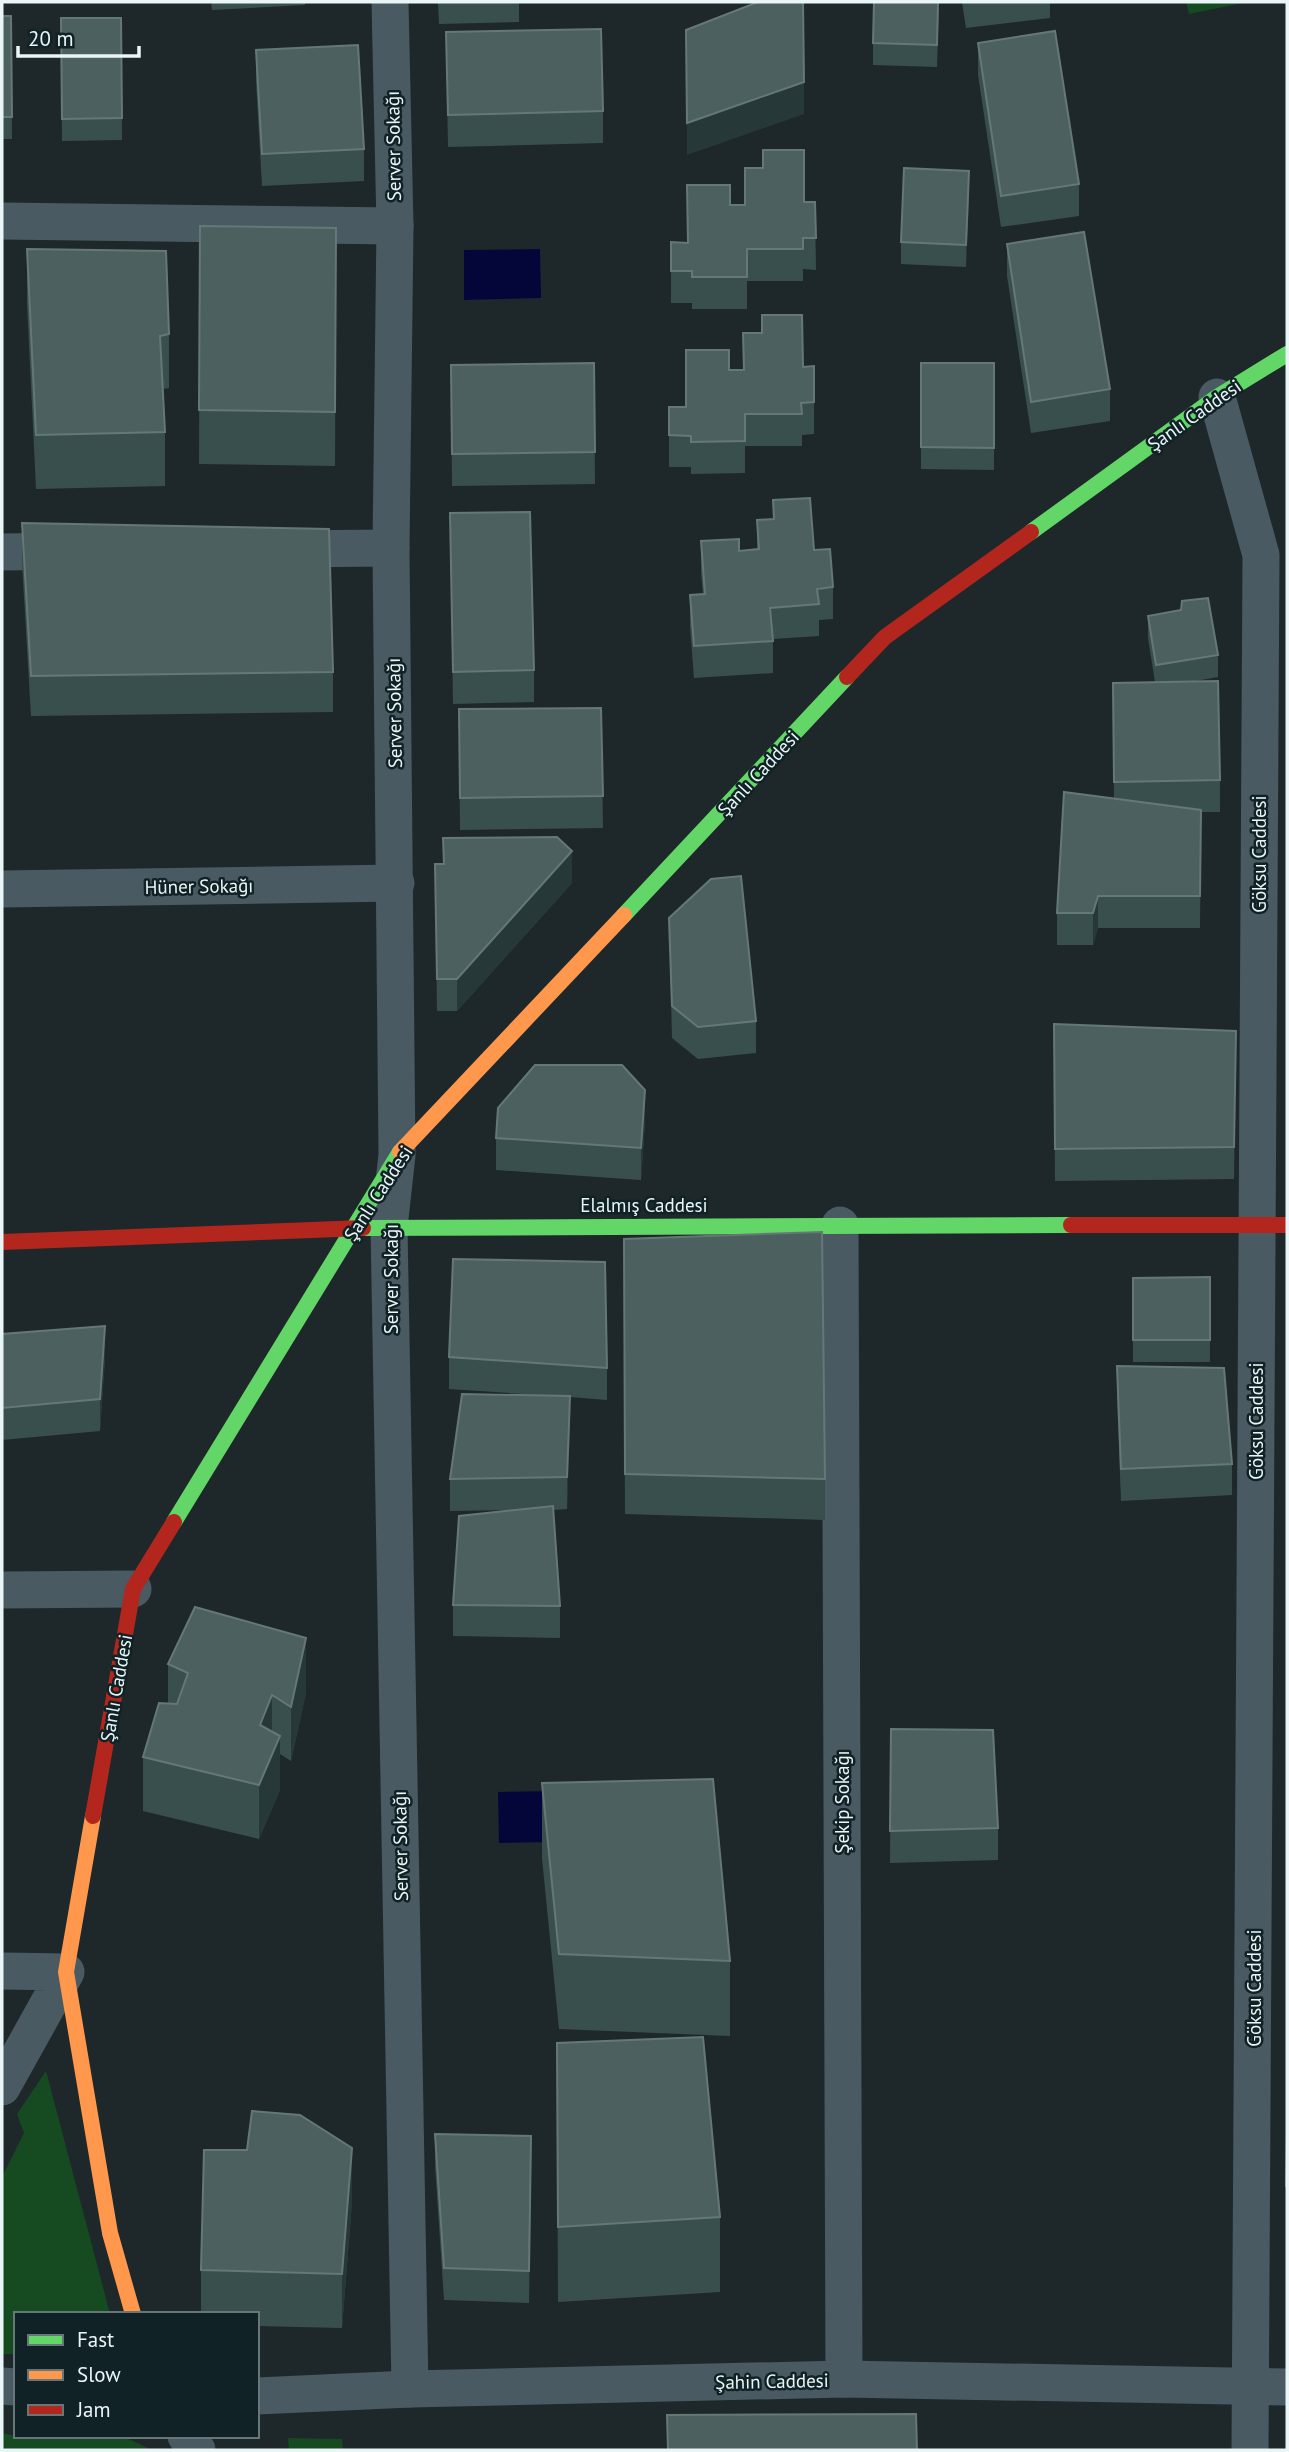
<svg xmlns="http://www.w3.org/2000/svg" width="1289" height="2452" font-family="'PT Sans',sans-serif">
	<style>
		.green { fill: #164a21 }
		.water { fill: #040639 }
		.lines { fill: none; stroke-linecap: round; stroke-linejoin: round }
		.street { stroke: #4a5a63; stroke-width: 37 }
		.fast { stroke: #63d668; stroke-width: 16 }
		.slow { stroke: #ff974d; stroke-width: 16 }
		.jam { stroke: #b3261e; stroke-width: 16 }
		.wall { fill: #394f4e }
		.shaded-wall { fill: #263838 }
		.building { fill: #4c6060; stroke: #657877; stroke-width: 2 }
		.labels { text-anchor: middle; dominant-baseline: central; stroke-width: 5; stroke-linejoin: round; paint-order: stroke }
		.street-label { font-size: 19px; fill: #e9f5f6; stroke: #102225 }
	</style>
	<rect width="100%" height="100%" fill="#1e282a"/>
	<g class="green">
		<path d="M1186,2H1248L1189,14Z"/>
		<path d="M46,2071L110,2314H16V2354H2V2177L24,2133L17,2114Z"/>
		<path d="M2,2433L16,2436H122L152,2450H2Z"/>
		<path d="M288,2438L342,2439L343,2450H289Z"/>
	</g>
	<g class="water">
		<path d="M540,249L541,298L464,300V250Z"/>
		<path d="M627,1790L628,1841L499,1843L498,1792Z"/>
	</g>
	<g class="lines">
		<g class="street">
			<path d="M390,2L395,226L391,548L397,1155L389,1227L410,2389"/>
			<path d="M2,221L395,226"/>
			<path d="M1217,397L1261,555L1250,2450"/>
			<path d="M280,549L391,548"/>
			<path d="M2,552L72,551"/>
			<path d="M2,889L396,883"/>
			<path d="M840,1225L844,2379"/>
			<path d="M2,1590L133,1589"/>
			<path d="M2,1971L66,1972L2,2087"/>
			<path d="M2,2386L16,2387"/>
			<path d="M257,2396L410,2389L844,2379L1287,2387"/>
			<path d="M186,2436L197,2450"/>
		</g>
		<g class="fast">
			<path d="M1031,532L1217,397L1287,354"/>
			<path d="M624,915L847,677"/>
			<path d="M363,1228L1071,1225"/>
			<path d="M174,1522L400,1152"/>
		</g>
		<g class="slow">
			<path d="M400,1152L624,915"/>
			<path d="M93,1816L66,1972L110,2233L133,2314"/>
		</g>
		<g class="jam">
			<path d="M847,677L885,637L1031,532"/>
			<path d="M1071,1225H1287"/>
			<path d="M2,1242L363,1228"/>
			<path d="M93,1816L133,1589L174,1522"/>
		</g>
	</g>
	<g class="wall">
		<path d="M211,2H305V5L212,10Z"/>
		<path d="M438,2H519V22L439,24Z"/>
		<path d="M939,2L937,67L873,65V43Z"/>
		<path d="M962,2H1050V18L966,28Z"/>
		<path d="M2,16H11L12,139H2Z"/>
		<path d="M61,18H121L122,140L62,141Z"/>
		<path d="M446,32L603,111V143L448,147Z"/>
		<path d="M978,43L1079,184V216L1001,227L978,75Z"/>
		<path d="M256,50L364,149V181L262,186L256,82Z"/>
		<path d="M969,193L966,267L901,264V242Z"/>
		<path d="M804,202H815L816,270L803,269V281H747V309H692V303H671V242L687,243L730,205Z"/>
		<path d="M200,226L336,228L335,466L199,464Z"/>
		<path d="M1007,244L1110,389V421L1031,433L1007,276Z"/>
		<path d="M27,249L169,334V388L163,389L165,432V486L36,489L27,304Z"/>
		<path d="M594,363L595,484L452,486L451,365Z"/>
		<path d="M921,363H994V470L921,469Z"/>
		<path d="M814,366V434L802,435V446H745V473L691,474V467H669V407H686L729,370Z"/>
		<path d="M773,500L814,550L833,587V619L819,620V636L773,639V673L694,678L690,627V595H703L701,573V541L739,551L757,549V520L773,519Z"/>
		<path d="M450,513L534,670V702L453,704Z"/>
		<path d="M22,523L333,672V712L31,716L22,563Z"/>
		<path d="M1148,616L1218,655V677L1190,682L1220,780V812H1201L1200,928H1098L1093,945H1057V913L1114,799L1113,683L1155,682L1148,638Z"/>
		<path d="M601,708L603,828L460,830L459,709Z"/>
		<path d="M435,864L572,883L457,1011H437Z"/>
		<path d="M669,918L756,1021V1053L698,1059L672,1038Z"/>
		<path d="M1054,1024L1236,1031L1234,1179L1055,1181Z"/>
		<path d="M645,1122L641,1180L496,1170V1138Z"/>
		<path d="M624,1239L825,1479V1520L625,1514Z"/>
		<path d="M1210,1277V1362H1133V1278Z"/>
		<path d="M2,1334L105,1358L100,1431L2,1440Z"/>
		<path d="M449,1357L607,1368V1400L570,1397L567,1509L553,1510L560,1606V1638L453,1636V1605L515,1510L450,1511V1479L554,1396L449,1389Z"/>
		<path d="M1117,1366L1232,1464V1495L1121,1501L1117,1398Z"/>
		<path d="M168,1664L306,1693L291,1761L280,1754V1790L259,1839L143,1811V1757L168,1704Z"/>
		<path d="M891,1729L998,1828V1860L890,1863Z"/>
		<path d="M542,1783L730,1961V2036L559,2029L542,1858Z"/>
		<path d="M557,2043L720,2217V2292L558,2302Z"/>
		<path d="M435,2134L531,2168L529,2303L444,2300L435,2166Z"/>
		<path d="M1287,2138V2227H1286V2186Z"/>
		<path d="M352,2202L342,2328L257,2326V2314H201V2270Z"/>
	</g>
	<g class="shaded-wall">
		<path d="M804,82V114L687,155V123Z"/>
		<path d="M969,171V193L966,267V245Z"/>
		<path d="M572,851V883L457,1011V979Z"/>
		<path d="M1098,896V928L1093,945V913Z"/>
		<path d="M645,1090V1122L641,1180V1148Z"/>
		<path d="M105,1326V1358L100,1431V1399Z"/>
		<path d="M570,1396V1428L567,1509V1477Z"/>
		<path d="M306,1638V1693L291,1761V1707Z"/>
		<path d="M272,1695V1749L260,1725Z"/>
		<path d="M280,1736V1790L259,1839V1785Z"/>
		<path d="M352,2148V2202L342,2328V2274Z"/>
	</g>
	<g class="building">
		<path d="M758,2H803L804,82L687,123L686,30Z"/>
		<path d="M874,2H938L937,45L873,43Z"/>
		<path d="M2,16H11L12,117H2Z"/>
		<path d="M61,18H121L122,118L62,119Z"/>
		<path d="M601,29L603,111L448,115L446,32Z"/>
		<path d="M1055,31L1079,184L1001,196L978,43Z"/>
		<path d="M358,45L364,149L262,154L256,50Z"/>
		<path d="M763,150H804V202H815L816,238H803V249H747V277H692V271H671V242L688,243L687,185H730V205H745V168H763Z"/>
		<path d="M904,168L969,171L966,245L901,242Z"/>
		<path d="M200,226L336,228L335,412L199,410Z"/>
		<path d="M1084,232L1110,389L1031,402L1007,244Z"/>
		<path d="M27,249L166,251L169,334L160,336L165,432L36,435Z"/>
		<path d="M762,315H802L803,367L814,366V402L801,403L802,414H745V441L691,442V436L669,435V407H686V350H729V370H744L743,333H762Z"/>
		<path d="M594,363L595,452L452,454L451,365Z"/>
		<path d="M921,363H994V448L921,447Z"/>
		<path d="M810,498L814,550L830,549L833,587L817,589L819,604L770,608L773,641L694,646L690,595L705,594L701,541L739,539V551L759,549L757,520L774,519L773,500Z"/>
		<path d="M530,512L534,670L453,672L450,513Z"/>
		<path d="M22,523L329,529L333,672L31,676Z"/>
		<path d="M1208,598L1218,655L1156,665L1148,616L1181,610L1182,601Z"/>
		<path d="M1218,681L1220,780L1114,782L1113,683Z"/>
		<path d="M601,708L603,796L460,798L459,709Z"/>
		<path d="M1064,792L1201,810L1200,896H1098L1093,913H1057Z"/>
		<path d="M557,837L572,851L457,979H437L435,864H444L443,838Z"/>
		<path d="M741,876L756,1021L698,1027L672,1006L669,918L711,879Z"/>
		<path d="M1054,1024L1236,1031L1234,1147L1055,1149Z"/>
		<path d="M535,1065H622L645,1090L641,1148L496,1138L498,1108Z"/>
		<path d="M822,1232L825,1479L625,1474L624,1239Z"/>
		<path d="M453,1259L605,1262L607,1368L449,1357Z"/>
		<path d="M1210,1277V1340H1133V1278Z"/>
		<path d="M105,1326L100,1399L2,1408V1334Z"/>
		<path d="M1117,1366L1224,1368L1232,1464L1121,1469Z"/>
		<path d="M462,1394L570,1396L567,1477L450,1479Z"/>
		<path d="M553,1506L560,1606L453,1605L459,1516Z"/>
		<path d="M195,1607L306,1638L291,1707L272,1695L260,1725L280,1736L259,1785L143,1757L159,1703L177,1704L188,1673L168,1664Z"/>
		<path d="M891,1729L993,1730L998,1828L890,1831Z"/>
		<path d="M713,1779L730,1961L559,1954L542,1783Z"/>
		<path d="M703,2037L720,2217L558,2227L557,2043Z"/>
		<path d="M252,2111L300,2115L352,2148L342,2274L201,2270L204,2150H247Z"/>
		<path d="M435,2134L531,2136L529,2271L444,2268Z"/>
		<path d="M1287,2138V2186H1286Z"/>
		<path d="M916,2414L917,2450H668L667,2415Z"/>
	</g>
	<g class="labels">
		<g class="street-label">
			<text transform="translate(393 146) rotate(-91)">Server Sokağı</text>
			<text transform="translate(1194 415) rotate(-35)">Şanlı Caddesi</text>
			<text transform="translate(394 713) rotate(-91)">Server Sokağı</text>
			<text transform="translate(758 773) rotate(-47)">Şanlı Caddesi</text>
			<text transform="translate(1259 854) rotate(-90)">Göksu Caddesi</text>
			<text transform="translate(199 886) rotate(-1)">Hüner Sokağı</text>
			<text transform="translate(378 1193) rotate(-57)">Şanlı Caddesi</text>
			<text x="644" y="1205">Elalmış Caddesi</text>
			<text transform="translate(391 1279) rotate(-90)">Server Sokağı</text>
			<text transform="translate(1256 1421) rotate(-90)">Göksu Caddesi</text>
			<text transform="translate(116 1688) rotate(-80)">Şanlı Caddesi</text>
			<text transform="translate(842 1802) rotate(-90)">Şekip Sokağı</text>
			<text transform="translate(400 1846) rotate(-91)">Server Sokağı</text>
			<text transform="translate(1254 1988) rotate(-90)">Göksu Caddesi</text>
			<text transform="translate(772 2381) rotate(-1)">Şahin Caddesi</text>
		</g>
	</g>
	<rect width="1289" height="2452" fill="none" stroke="#e9f5f6" stroke-width="7"/>
	<rect x="14" y="2312" width="245" height="126" fill="#102225" stroke="#677679" stroke-width="2"/>
	<rect x="28" y="2335" width="35" height="10" fill="#63d668" stroke="#677679" stroke-width="2"/>
	<text x="77" y="2347" font-size="21" fill="#e9f5f6">Fast</text>
	<rect x="28" y="2370" width="35" height="10" fill="#ff974d" stroke="#677679" stroke-width="2"/>
	<text x="77" y="2382" font-size="21" fill="#e9f5f6">Slow</text>
	<rect x="28" y="2405" width="35" height="10" fill="#b3261e" stroke="#677679" stroke-width="2"/>
	<text x="77" y="2417" font-size="21" fill="#e9f5f6">Jam</text>
	<path d="M18 46v10h121v-10" fill="none" stroke="#e9f5f6" stroke-width="3.5"/>
	<text x="28" y="46" font-size="21" fill="#e9f5f6" stroke="#102225" stroke-width="5" paint-order="stroke">20 m</text>
</svg>
